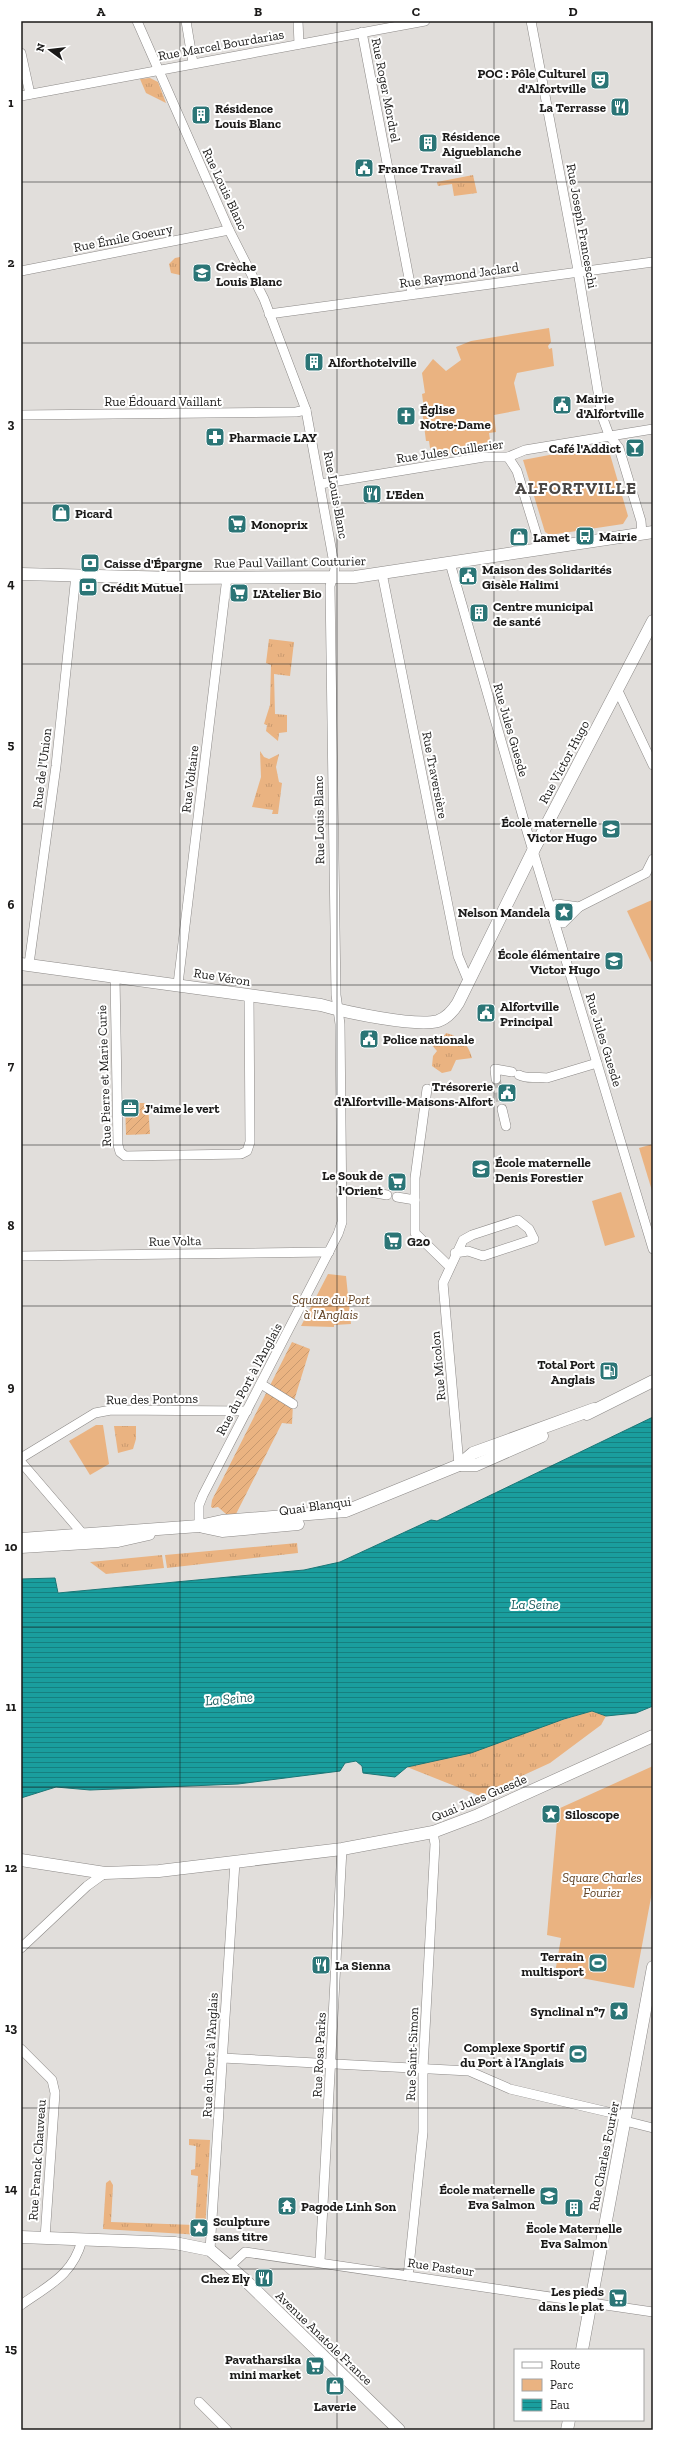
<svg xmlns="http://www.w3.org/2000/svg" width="674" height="2451" font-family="'Zilla Slab',serif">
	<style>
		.grass { fill: url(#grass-tufts) }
		.park { fill: #eab381 }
		.garden { fill: url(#garden-furrows) }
		.water { fill: url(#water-rules); stroke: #1a7676 }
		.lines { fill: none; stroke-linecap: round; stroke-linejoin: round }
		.street-tunnel { stroke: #b9b7b4; stroke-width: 9; stroke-dasharray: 9 4.5; stroke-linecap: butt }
		.street-casing { stroke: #8c8987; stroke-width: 10 }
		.secondary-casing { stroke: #8c8987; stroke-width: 13 }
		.street { stroke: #fff; stroke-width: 9 }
		.secondary { stroke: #fff; stroke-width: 12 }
		.grid { fill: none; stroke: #1b1a19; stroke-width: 1; stroke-opacity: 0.55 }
		.labels { text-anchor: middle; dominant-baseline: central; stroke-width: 4; stroke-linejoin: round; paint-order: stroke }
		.street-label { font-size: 13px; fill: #1b1a19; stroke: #fff }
		.poi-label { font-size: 13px; font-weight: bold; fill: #1b1a19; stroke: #fff; text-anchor: start }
		.park-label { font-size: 13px; font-style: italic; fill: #604021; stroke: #fff }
		.water-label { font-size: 14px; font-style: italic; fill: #1d5d5e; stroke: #fff }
		.district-label { font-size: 17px; font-weight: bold; letter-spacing: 1px; fill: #4b4846; stroke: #fff }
		.neatline { fill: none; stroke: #1b1a19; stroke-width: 1.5 }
		.grid-label { font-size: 13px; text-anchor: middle; font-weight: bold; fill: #1b1a19 }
	</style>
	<defs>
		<pattern id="grass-tufts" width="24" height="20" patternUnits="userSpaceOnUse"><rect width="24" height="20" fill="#eab381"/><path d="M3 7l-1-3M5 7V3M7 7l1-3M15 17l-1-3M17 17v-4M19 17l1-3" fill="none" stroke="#c8996f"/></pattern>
		<pattern id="garden-furrows" width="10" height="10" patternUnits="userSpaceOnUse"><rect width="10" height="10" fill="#eab381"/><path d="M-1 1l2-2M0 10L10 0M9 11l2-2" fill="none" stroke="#c8996f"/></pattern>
		<pattern id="water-rules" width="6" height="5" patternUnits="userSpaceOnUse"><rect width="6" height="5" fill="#1a9e9e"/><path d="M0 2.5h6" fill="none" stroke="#168080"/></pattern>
	</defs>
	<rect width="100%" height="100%" fill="#e1dedb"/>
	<g class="grass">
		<path d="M150,78L158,82L166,103L146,93L140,79Z"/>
		<path d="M473,175L477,193L454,196L452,184L438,186L437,182Z"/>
		<path d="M180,257V275L171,273L169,264L175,258Z"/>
		<path d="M269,639L294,642L290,676L274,674L275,714L287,715V732L279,733L278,741L266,731L267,725L264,724L270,705L271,665L266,663Z"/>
		<path d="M260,751L264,757L269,759L279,754L276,767L279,782L282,783L278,814H272L273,810L252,807L261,777Z"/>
		<path d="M446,1033C460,1037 468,1043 472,1058L456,1060L451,1071L442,1073L432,1066L433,1056L437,1051L429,1042L436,1038L435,1037L445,1035Z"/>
		<path d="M114,1426H136V1439L133,1449L118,1453Z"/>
		<path d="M297,1543L298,1553L167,1568L165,1555Z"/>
		<path d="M162,1555L164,1568L106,1574L90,1562Z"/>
		<path d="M592,1711L606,1716L601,1725L550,1763L489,1791L485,1798L407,1767Z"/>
		<path d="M189,2139L210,2140L205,2232L201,2235L103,2229L106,2183L110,2180L113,2185L111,2222L195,2225L198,2176L191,2175V2170L195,2169L196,2146L189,2145Z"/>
	</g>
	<g class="park">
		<path d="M549,328L551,342L548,346L549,349L552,348L554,366L517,373L514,383L520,410L494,415L496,432L489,433L491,446L442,456L440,451L430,448L429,441H426L422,410L424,409L422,394L425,393L422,373L433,359L446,371L461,360L456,347L471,341Z"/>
		<path d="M607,444L628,516L623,524L550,535L545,532L523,460Z"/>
		<path d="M652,900L653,961L651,962L627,911Z"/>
		<path d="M653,1144V1194L639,1148Z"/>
		<path d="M621,1192L635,1237L605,1246L592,1201Z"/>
		<path d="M328,1274L346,1276L351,1324L334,1325V1327L301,1326Z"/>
		<path d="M96,1425H103L109,1464L90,1475L69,1441Z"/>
		<path d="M653,1766V1887L634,1988L555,1973L561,1938L547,1935L558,1809Z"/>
	</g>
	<g class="garden">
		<path d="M125,1103H146L148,1105L150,1134L126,1135Z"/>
		<path d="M292,1342L310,1349L293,1404L292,1424L282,1423L236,1514H226L218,1507L213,1508L211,1507L212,1500Z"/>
	</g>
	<path class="water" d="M653,1417V1706L636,1713L606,1716L592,1711L564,1719L471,1753L407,1767L395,1777L363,1773L362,1766L356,1761L345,1763L340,1771L238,1784L90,1790L56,1787L21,1798V1579L55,1578L58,1593L304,1570L340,1562L431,1520L437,1521Z"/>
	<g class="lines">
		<path class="street-tunnel" d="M496,1079L502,1109"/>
		<g class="street-casing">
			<g id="street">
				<path d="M137,21L229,230L264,299L306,410L335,569L330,586L336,995L340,1024L342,1222L338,1234L203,1495L199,1505V1526"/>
				<path d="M186,21L193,63"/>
				<path d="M298,21L299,44"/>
				<path d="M531,21L577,265L602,416L609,435L619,448L641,521L642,534"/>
				<path d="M362,32L412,294"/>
				<path d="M21,53L30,94"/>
				<path d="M21,96L425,21"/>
				<path d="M21,271L229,230"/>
				<path d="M269,314L653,262"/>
				<path d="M21,415L296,412L306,410"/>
				<path d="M508,457L517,471L541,549"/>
				<path d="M320,484L484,457H508L525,450L653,429"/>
				<path d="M450,563L527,831L653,1249"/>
				<path d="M382,573L458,956L468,980"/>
				<path d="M618,691L653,765"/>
				<path d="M557,904L579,907L646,873L653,859"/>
				<path d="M563,923L579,907"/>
				<path d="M29,964L56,766L76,575"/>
				<path d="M115,977L118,1145L120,1152L125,1156L241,1154L247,1151L250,1142L249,995"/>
				<path d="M178,984L227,577"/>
				<path d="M519,1075C529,1080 536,1076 547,1078L597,1063"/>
				<path d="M496,1079L495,1069L512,1072"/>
				<path d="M427,1089L415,1178V1233L449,1266"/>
				<path d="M502,1109L506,1126"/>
				<path d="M370,1192L387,1195"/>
				<path d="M397,1197L415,1200"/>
				<path d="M455,1253L468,1251L483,1256L534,1239L529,1229L518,1220L472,1235L463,1240L443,1283L459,1465"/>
				<path d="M21,1256L329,1252"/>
				<path d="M261,1384L293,1404"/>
				<path d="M21,1458L95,1413L111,1410L247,1411"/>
				<path d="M21,1462L82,1533"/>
				<path d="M21,1948L87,1886L105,1873"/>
				<path d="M21,2049L52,2080L55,2093L45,2238"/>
				<path d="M222,2058L469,2071L510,2089L625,2116"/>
				<path d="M625,2121L653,2128"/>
				<path d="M210,2250L235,1862"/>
				<path d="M320,2261L342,1849"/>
				<path d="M230,2266L245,2252L653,2312"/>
				<path d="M408,2276L423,2132V2068L435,1844L433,1832"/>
				<path d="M21,2305C49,2285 73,2275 82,2240"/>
				<path d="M199,2402L227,2430"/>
			</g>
		</g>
		<g class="secondary-casing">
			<g id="secondary">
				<path d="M21,574L176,578L355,577L653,532"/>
				<path d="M21,964L321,1005C345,1012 415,1027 438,1021C447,1018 453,1011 458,1003L534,849L653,621"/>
				<path d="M587,1414L653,1381"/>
				<path d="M459,1465H476L542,1436"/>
				<path d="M203,1527L222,1531L298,1524"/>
				<path d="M21,1539L199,1526L222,1521L346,1511L459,1465L473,1453L594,1409"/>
				<path d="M21,1547L118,1541L149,1534"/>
				<path d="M21,1860L105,1873L159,1871L342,1849L433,1832L478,1815L653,1736"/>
				<path d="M21,2237L175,2243L210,2250L245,2280L399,2430"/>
				<path d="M582,2350L653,1967"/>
				<path d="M567,2430L569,2420"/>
			</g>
		</g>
		<use href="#street" class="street"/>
		<use href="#secondary" class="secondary"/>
	</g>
	<path class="grid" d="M180,21V2430M337,21V2430M494,21V2430M21,182H653M21,343H653M21,503H653M21,664H653M21,824H653M21,985H653M21,1145H653M21,1306H653M21,1466H653M21,1627H653M21,1787H653M21,1948H653M21,2108H653M21,2269H653"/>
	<defs>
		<g id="theatre-square" transform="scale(1)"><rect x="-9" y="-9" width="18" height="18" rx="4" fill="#2b7576" stroke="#fff"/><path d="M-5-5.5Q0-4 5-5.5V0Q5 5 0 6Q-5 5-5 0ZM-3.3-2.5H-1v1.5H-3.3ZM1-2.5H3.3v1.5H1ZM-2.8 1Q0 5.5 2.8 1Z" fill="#fff"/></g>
		<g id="restaurant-square" transform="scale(1)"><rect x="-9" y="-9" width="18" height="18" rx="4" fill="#2b7576" stroke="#fff"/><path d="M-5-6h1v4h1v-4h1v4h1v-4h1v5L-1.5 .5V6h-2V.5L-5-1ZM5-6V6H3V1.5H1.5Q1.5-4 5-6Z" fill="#fff"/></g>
		<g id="building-square" transform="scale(1)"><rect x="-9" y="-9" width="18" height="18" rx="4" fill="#2b7576" stroke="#fff"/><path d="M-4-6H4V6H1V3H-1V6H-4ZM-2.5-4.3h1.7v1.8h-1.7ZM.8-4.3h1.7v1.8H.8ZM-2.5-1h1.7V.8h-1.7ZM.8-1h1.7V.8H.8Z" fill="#fff"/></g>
		<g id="civic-square" transform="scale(1)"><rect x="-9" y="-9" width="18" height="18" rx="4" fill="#2b7576" stroke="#fff"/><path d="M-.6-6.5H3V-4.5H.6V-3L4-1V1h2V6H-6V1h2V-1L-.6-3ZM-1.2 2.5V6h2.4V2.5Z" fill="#fff"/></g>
		<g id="school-square" transform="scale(1)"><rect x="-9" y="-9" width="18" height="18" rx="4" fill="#2b7576" stroke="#fff"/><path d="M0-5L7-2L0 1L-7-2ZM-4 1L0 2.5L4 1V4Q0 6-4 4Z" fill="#fff"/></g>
		<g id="church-square" transform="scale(1)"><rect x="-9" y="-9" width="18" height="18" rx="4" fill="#2b7576" stroke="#fff"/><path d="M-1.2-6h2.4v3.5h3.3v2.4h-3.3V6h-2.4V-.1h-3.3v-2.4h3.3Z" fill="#fff"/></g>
		<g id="pharmacy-square" transform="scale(1)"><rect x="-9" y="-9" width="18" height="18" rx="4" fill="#2b7576" stroke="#fff"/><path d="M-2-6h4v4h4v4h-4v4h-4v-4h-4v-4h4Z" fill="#fff"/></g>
		<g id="bar-square" transform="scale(1)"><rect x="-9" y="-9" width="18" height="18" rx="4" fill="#2b7576" stroke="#fff"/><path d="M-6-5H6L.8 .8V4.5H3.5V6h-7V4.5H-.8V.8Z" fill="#fff"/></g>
		<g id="shop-square" transform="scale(1)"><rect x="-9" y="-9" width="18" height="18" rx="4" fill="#2b7576" stroke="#fff"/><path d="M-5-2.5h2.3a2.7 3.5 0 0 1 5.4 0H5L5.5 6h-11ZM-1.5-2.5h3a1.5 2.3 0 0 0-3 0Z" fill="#fff"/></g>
		<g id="supermarket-square" transform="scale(1)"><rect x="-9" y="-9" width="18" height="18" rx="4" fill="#2b7576" stroke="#fff"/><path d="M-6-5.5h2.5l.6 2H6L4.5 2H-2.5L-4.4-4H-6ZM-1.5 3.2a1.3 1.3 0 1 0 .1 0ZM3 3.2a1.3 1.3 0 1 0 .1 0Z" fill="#fff"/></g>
		<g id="bus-square" transform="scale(1)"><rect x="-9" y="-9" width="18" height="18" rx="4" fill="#2b7576" stroke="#fff"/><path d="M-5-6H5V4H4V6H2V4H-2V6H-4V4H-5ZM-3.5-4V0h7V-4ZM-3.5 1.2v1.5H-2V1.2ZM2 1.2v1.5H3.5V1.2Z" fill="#fff"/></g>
		<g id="bank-square" transform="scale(1)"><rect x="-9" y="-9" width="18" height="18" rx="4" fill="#2b7576" stroke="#fff"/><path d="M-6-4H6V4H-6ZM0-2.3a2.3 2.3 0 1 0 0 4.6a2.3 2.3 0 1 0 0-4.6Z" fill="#fff"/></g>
		<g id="sight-square" transform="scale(1)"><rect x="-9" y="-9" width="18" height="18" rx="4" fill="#2b7576" stroke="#fff"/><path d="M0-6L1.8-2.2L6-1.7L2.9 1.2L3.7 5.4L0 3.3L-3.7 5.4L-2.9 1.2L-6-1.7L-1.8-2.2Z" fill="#fff"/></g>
		<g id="office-square" transform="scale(1)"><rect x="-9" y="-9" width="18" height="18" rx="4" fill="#2b7576" stroke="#fff"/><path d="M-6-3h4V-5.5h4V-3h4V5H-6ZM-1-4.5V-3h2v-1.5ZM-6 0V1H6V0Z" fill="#fff"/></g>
		<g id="fuel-square" transform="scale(1)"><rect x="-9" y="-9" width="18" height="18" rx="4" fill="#2b7576" stroke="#fff"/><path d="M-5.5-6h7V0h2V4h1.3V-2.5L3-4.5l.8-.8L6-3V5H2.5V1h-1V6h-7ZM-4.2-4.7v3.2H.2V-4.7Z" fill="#fff"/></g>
		<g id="stadium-square" transform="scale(1)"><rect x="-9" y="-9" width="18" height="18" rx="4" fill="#2b7576" stroke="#fff"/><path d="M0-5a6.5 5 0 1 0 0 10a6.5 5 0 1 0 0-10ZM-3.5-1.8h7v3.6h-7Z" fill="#fff"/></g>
		<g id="temple-square" transform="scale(1)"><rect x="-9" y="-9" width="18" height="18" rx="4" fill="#2b7576" stroke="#fff"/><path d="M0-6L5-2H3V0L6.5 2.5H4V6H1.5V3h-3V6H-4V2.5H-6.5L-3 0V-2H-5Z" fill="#fff"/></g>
	</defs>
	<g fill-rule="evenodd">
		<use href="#theatre-square" x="600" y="80"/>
		<use href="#restaurant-square" x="620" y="107"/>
		<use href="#building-square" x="201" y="115"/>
		<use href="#building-square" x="428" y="143"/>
		<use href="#civic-square" x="364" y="168"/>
		<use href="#school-square" x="202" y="273"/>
		<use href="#building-square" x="314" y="362"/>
		<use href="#civic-square" x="562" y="405"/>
		<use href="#church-square" x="406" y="416"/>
		<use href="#pharmacy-square" x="215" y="437"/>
		<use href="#bar-square" x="635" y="448"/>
		<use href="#restaurant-square" x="372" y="494"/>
		<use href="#shop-square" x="61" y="513"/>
		<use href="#supermarket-square" x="237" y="524"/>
		<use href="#bus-square" x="585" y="536"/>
		<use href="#shop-square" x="519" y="537"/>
		<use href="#bank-square" x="90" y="563"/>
		<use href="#civic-square" x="468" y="576"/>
		<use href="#bank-square" x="88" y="587"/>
		<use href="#supermarket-square" x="239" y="593"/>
		<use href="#building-square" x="479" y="613"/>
		<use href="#school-square" x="611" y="829"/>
		<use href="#sight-square" x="564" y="912"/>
		<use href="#school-square" x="614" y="961"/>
		<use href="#civic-square" x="486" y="1013"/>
		<use href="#civic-square" x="369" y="1039"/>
		<use href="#civic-square" x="507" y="1093"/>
		<use href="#office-square" x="130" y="1108"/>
		<use href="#school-square" x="481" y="1169"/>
		<use href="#supermarket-square" x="397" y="1182"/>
		<use href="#supermarket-square" x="393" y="1241"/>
		<use href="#fuel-square" x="609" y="1371"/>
		<use href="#sight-square" x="551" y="1814"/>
		<use href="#stadium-square" x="598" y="1963"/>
		<use href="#restaurant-square" x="321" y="1965"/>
		<use href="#sight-square" x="619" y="2011"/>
		<use href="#stadium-square" x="578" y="2054"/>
		<use href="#school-square" x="549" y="2196"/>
		<use href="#temple-square" x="287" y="2206"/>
		<use href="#building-square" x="574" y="2208"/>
		<use href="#sight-square" x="199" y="2228"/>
		<use href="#restaurant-square" x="264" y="2278"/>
		<use href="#supermarket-square" x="618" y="2298"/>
		<use href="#supermarket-square" x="315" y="2366"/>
		<use href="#shop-square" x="335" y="2386"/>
	</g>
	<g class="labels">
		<g class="street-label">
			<text transform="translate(221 45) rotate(-10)">Rue Marcel Bourdarias</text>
			<text transform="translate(386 90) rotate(79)">Rue Roger Mordrel</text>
			<text transform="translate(225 189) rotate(65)">Rue Louis Blanc</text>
			<text transform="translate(582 226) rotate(80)">Rue Joseph Franceschi</text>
			<text transform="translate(123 238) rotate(-11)">Rue Émile Goeury</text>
			<text transform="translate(459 275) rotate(-8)">Rue Raymond Jaclard</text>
			<text x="163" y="401">Rue Édouard Vaillant</text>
			<text transform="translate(450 451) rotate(-8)">Rue Jules Cuillerier</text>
			<text transform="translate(336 495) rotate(80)">Rue Louis Blanc</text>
			<text transform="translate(290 562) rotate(-1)">Rue Paul Vaillant Couturier</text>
			<text transform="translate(511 730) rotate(74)">Rue Jules Guesde</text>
			<text transform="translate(564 762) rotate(-62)">Rue Victor Hugo</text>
			<text transform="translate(42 768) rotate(-83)">Rue de l'Union</text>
			<text transform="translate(435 775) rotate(79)">Rue Traversière</text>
			<text transform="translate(190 779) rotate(-83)">Rue Voltaire</text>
			<text transform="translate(319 820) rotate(-91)">Rue Louis Blanc</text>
			<text transform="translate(222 977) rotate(9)">Rue Véron</text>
			<text transform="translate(604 1040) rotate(73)">Rue Jules Guesde</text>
			<text transform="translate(104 1076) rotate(-92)">Rue Pierre et Marie Curie</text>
			<text transform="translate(175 1241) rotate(-1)">Rue Volta</text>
			<text transform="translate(438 1366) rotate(-95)">Rue Micolon</text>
			<text transform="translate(249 1379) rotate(-62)">Rue du Port à l'Anglais</text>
			<text transform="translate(152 1399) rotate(-1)">Rue des Pontons</text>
			<text transform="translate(315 1506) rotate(-8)">Quai Blanqui</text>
			<text transform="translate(479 1798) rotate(-23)">Quai Jules Guesde</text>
			<text transform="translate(412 2054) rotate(-88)">Rue Saint-Simon</text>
			<text transform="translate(210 2055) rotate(-87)">Rue du Port à l'Anglais</text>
			<text transform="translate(319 2055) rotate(-87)">Rue Rosa Parks</text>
			<text transform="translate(604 2156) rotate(-79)">Rue Charles Fourier</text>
			<text transform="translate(37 2160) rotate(-86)">Rue Franck Chauveau</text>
			<text transform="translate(441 2267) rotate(8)">Rue Pasteur</text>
			<text transform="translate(324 2338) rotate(44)">Avenue Anatole France</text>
		</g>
		<g class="poi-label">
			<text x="586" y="73" text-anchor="end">POC : Pôle Culturel<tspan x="586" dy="15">d'Alfortville</tspan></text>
			<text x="606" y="107" text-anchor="end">La Terrasse</text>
			<text x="215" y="108">Résidence<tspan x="215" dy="15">Louis Blanc</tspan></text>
			<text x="442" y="136">Résidence<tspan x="442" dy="15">Aigueblanche</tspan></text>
			<text x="378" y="168">France Travail</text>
			<text x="216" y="266">Crèche<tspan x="216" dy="15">Louis Blanc</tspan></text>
			<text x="328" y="362">Alforthotelville</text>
			<text x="576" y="398">Mairie<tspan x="576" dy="15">d'Alfortville</tspan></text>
			<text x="420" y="409">Église<tspan x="420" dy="15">Notre-Dame</tspan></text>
			<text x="229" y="437">Pharmacie LAY</text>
			<text x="621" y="448" text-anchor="end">Café l'Addict</text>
			<text x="386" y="494">L'Eden</text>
			<text x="75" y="513">Picard</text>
			<text x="251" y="524">Monoprix</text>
			<text x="599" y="536">Mairie</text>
			<text x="533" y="537">Lamet</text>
			<text x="104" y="563">Caisse d'Épargne</text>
			<text x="482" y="569">Maison des Solidarités<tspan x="482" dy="15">Gisèle Halimi</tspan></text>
			<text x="102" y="587">Crédit Mutuel</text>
			<text x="253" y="593">L'Atelier Bio</text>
			<text x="493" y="606">Centre municipal<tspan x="493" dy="15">de santé</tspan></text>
			<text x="597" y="822" text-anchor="end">École maternelle<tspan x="597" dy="15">Victor Hugo</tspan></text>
			<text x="550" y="912" text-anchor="end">Nelson Mandela</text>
			<text x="600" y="954" text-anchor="end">École élémentaire<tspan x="600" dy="15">Victor Hugo</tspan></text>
			<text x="500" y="1006">Alfortville<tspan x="500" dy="15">Principal</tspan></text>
			<text x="383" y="1039">Police nationale</text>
			<text x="493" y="1086" text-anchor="end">Trésorerie<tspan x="493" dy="15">d'Alfortville-Maisons-Alfort</tspan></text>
			<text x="144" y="1108">J'aime le vert</text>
			<text x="495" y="1162">École maternelle<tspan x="495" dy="15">Denis Forestier</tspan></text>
			<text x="383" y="1175" text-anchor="end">Le Souk de<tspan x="383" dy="15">l'Orient</tspan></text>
			<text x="407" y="1241">G20</text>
			<text x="595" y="1364" text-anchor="end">Total Port<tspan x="595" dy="15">Anglais</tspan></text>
			<text x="565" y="1814">Siloscope</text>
			<text x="584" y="1956" text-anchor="end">Terrain<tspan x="584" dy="15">multisport</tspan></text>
			<text x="335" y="1965">La Sienna</text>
			<text x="605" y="2011" text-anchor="end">Synclinal n°7</text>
			<text x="564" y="2047" text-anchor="end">Complexe Sportif<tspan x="564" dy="15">du Port à l’Anglais</tspan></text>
			<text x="535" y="2189" text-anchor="end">École maternelle<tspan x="535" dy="15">Eva Salmon</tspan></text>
			<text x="301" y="2206">Pagode Linh Son</text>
			<text x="213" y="2221">Sculpture<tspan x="213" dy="15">sans titre</tspan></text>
			<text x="574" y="2228" text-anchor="middle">Ëcole Maternelle<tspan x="574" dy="15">Eva Salmon</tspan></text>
			<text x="250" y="2278" text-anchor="end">Chez Ely</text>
			<text x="604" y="2291" text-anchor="end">Les pieds<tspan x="604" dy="15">dans le plat</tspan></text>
			<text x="301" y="2359" text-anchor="end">Pavatharsika<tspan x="301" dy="15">mini market</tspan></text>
			<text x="335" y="2406" text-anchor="middle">Laverie</text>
		</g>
		<g class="park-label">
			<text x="331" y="1299">Square du Port<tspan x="331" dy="15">à l'Anglais</tspan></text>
			<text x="602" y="1877">Square Charles<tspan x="602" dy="15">Fourier</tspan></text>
		</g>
		<g class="water-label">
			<text x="535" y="1604">La Seine</text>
			<text transform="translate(229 1699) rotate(-5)">La Seine</text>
		</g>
		<g class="district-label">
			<text x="576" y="488">ALFORTVILLE</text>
		</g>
	</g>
	<rect width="674" height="2451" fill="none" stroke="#ffffff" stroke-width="44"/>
	<rect x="514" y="2349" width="130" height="72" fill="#ffffff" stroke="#a4a3a3"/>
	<rect x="522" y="2362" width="20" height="6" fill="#ffffff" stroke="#a4a3a3"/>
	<text x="550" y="2369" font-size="12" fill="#1b1a19">Route</text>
	<rect x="522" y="2379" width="20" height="12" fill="#eab381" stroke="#a4a3a3"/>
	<text x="550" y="2389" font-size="12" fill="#1b1a19">Parc</text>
	<rect x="522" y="2399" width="20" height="12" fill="url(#water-rules)" stroke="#a4a3a3"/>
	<text x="550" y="2409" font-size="12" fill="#1b1a19">Eau</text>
	<g transform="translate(50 50) rotate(285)" stroke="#ffffff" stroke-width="3" paint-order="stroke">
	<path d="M0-3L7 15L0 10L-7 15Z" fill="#1b1a19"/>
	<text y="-6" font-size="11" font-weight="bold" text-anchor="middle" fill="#1b1a19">N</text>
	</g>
	<rect x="22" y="22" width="630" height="2407" class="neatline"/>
	<g class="grid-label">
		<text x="101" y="16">A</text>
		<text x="258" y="16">B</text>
		<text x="416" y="16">C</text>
		<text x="573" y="16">D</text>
		<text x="11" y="107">1</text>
		<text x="11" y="267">2</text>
		<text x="11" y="428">3</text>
		<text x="11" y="588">4</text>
		<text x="11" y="749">5</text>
		<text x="11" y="909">6</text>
		<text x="11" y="1070">7</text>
		<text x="11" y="1230">8</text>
		<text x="11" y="1391">9</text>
		<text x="11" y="1551">10</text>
		<text x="11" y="1711">11</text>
		<text x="11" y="1872">12</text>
		<text x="11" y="2032">13</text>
		<text x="11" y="2193">14</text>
		<text x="11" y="2353">15</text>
	</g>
</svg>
